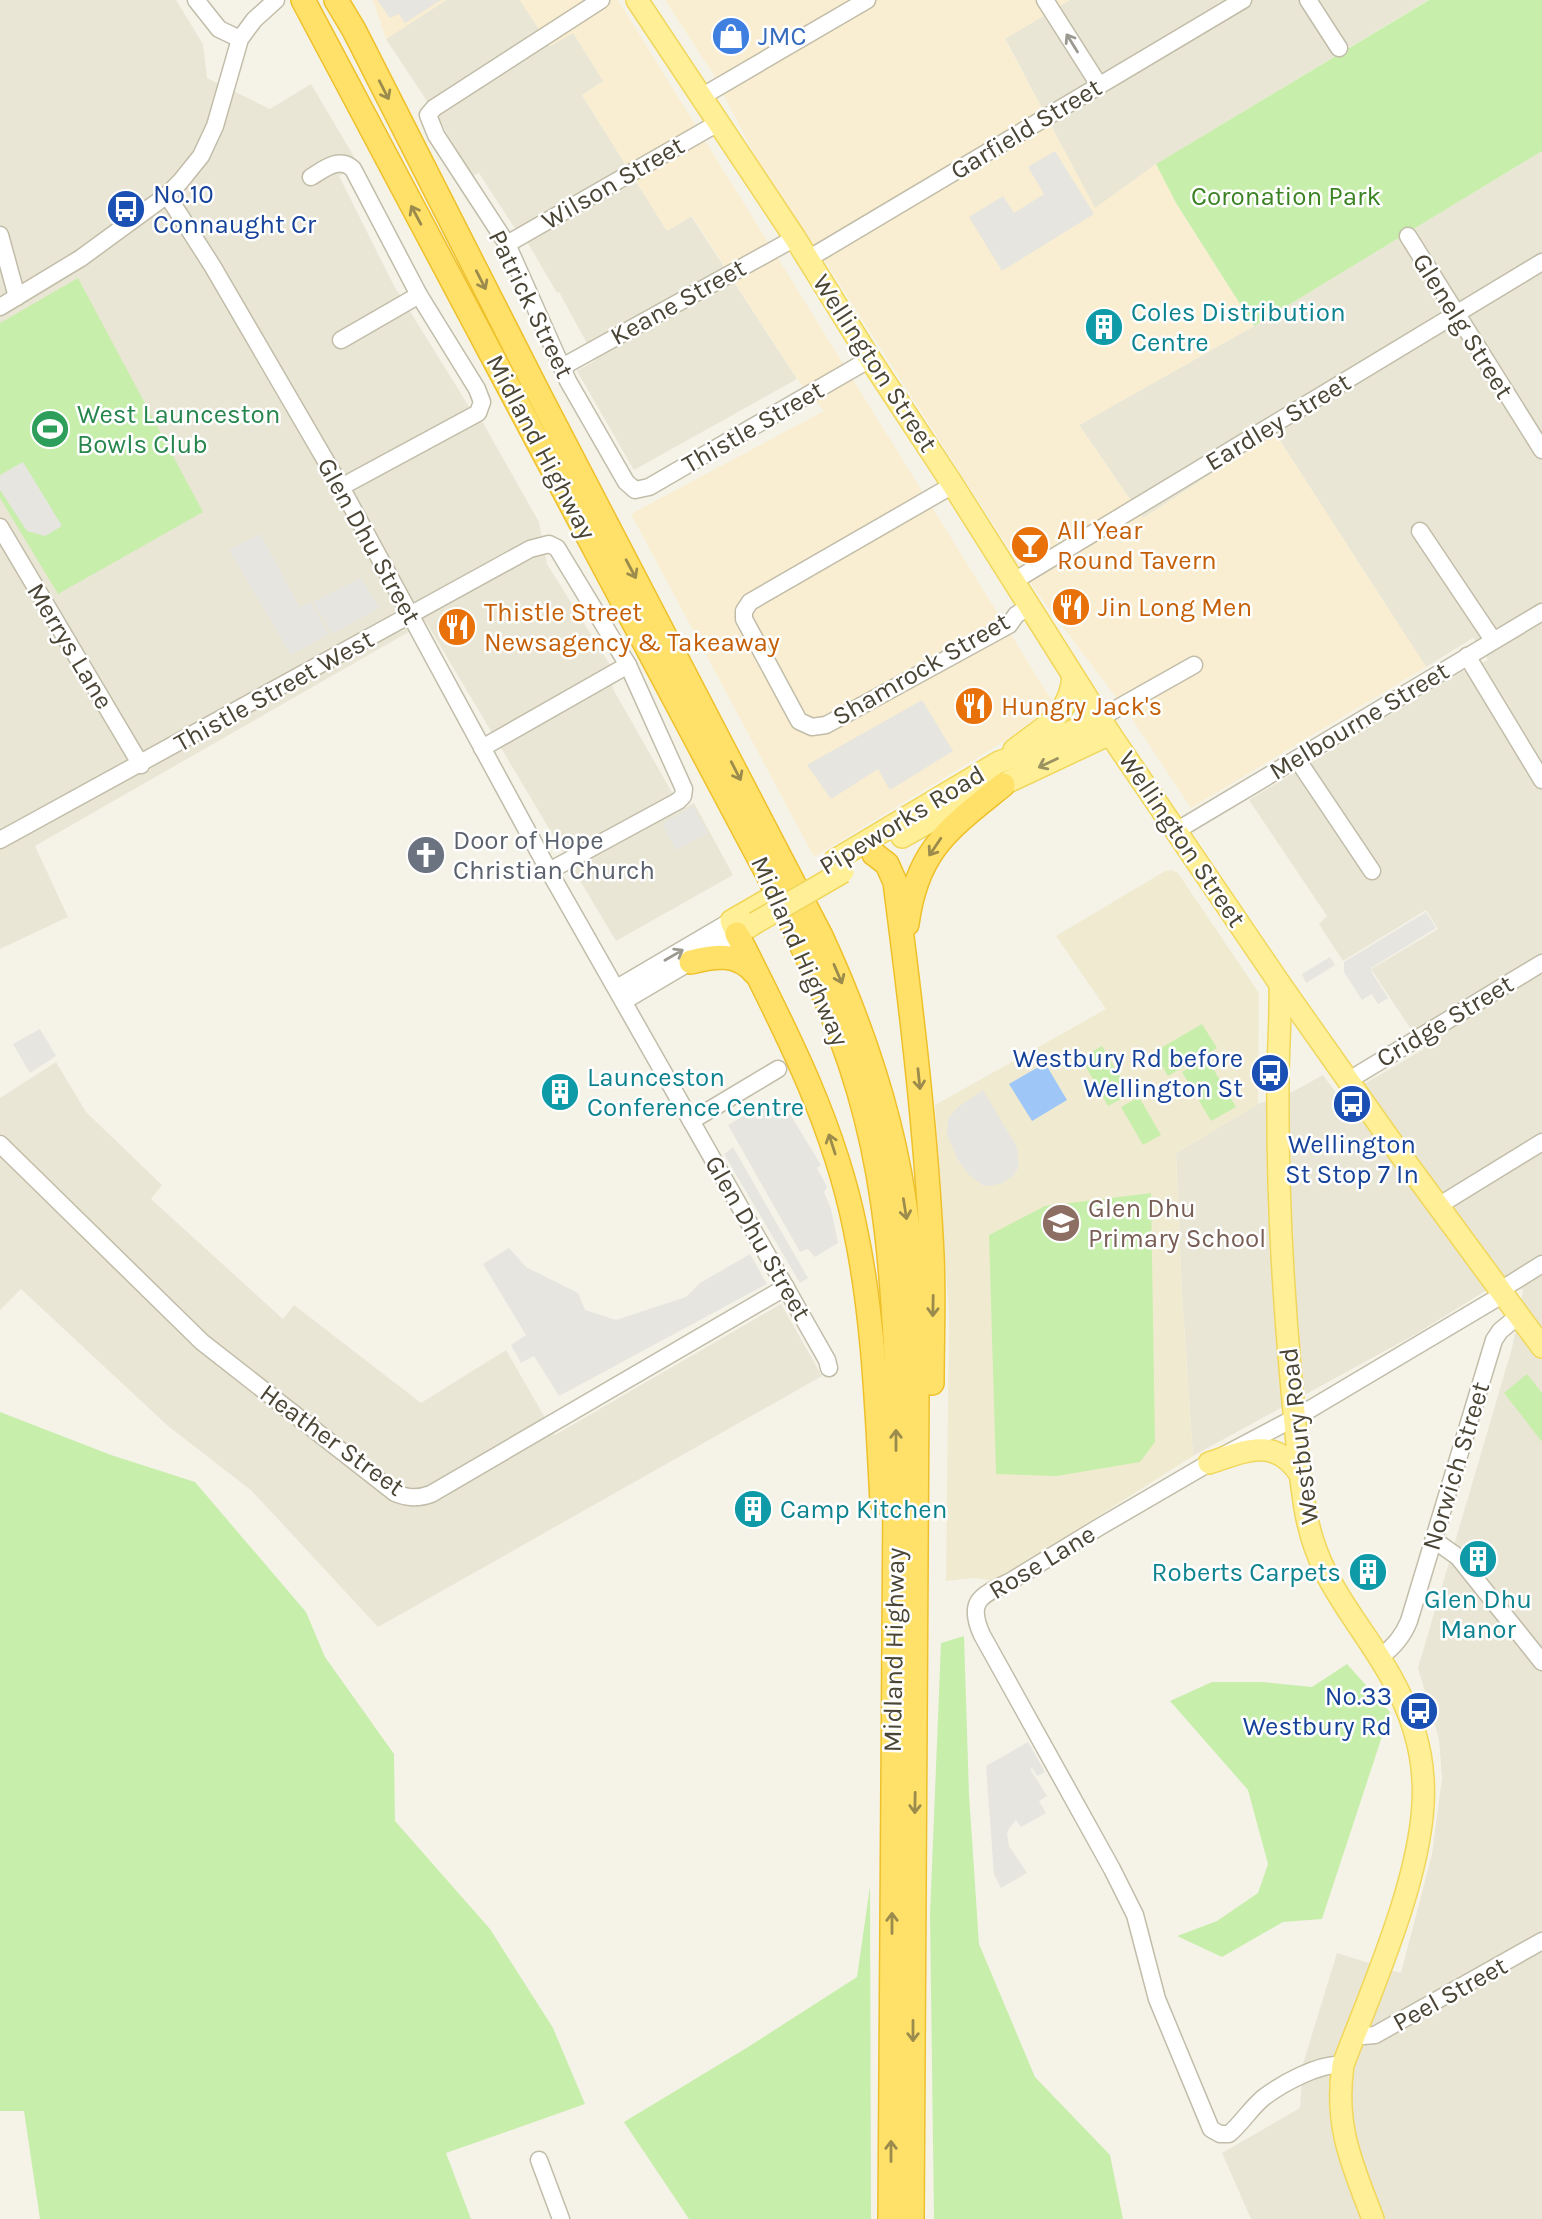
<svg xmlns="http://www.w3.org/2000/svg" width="1542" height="2219" font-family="Karla,sans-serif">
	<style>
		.residential { fill: #eae6d5 }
		.commercial { fill: #f9eed1 }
		.education { fill: #f0ebd0 }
		.green { fill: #c8eeac }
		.parking { fill: #e6e5e0 }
		.water { fill: #9ec7f8 }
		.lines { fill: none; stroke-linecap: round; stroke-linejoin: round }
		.minor-casing { stroke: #c2bda9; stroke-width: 19 }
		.major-casing { stroke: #f0d75b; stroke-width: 24 }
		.highway-casing { stroke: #eec02a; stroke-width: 26 }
		.minor { stroke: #fff; stroke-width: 16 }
		.major { stroke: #ffef97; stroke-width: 21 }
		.highway { stroke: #ffe169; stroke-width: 23 }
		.major-bridge-casing { stroke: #f0d75b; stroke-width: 24; stroke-linecap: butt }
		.major-bridge { stroke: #ffef97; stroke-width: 21 }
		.oneway { stroke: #9b9990 }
		.oneway2 { stroke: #9b8b4c }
		.oneway3 { stroke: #9b9261 }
		.labels { text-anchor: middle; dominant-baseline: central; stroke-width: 5; stroke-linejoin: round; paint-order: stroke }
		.shop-label { font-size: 26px; fill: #366cbe; stroke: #fff; text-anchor: start }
		.street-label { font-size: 26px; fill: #4a4535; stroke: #fff }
		.transit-label { font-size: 26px; fill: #164399; stroke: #fff; text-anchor: end }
		.park-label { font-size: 26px; fill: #3a8222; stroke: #fff }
		.culture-label { font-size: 26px; fill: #0d838f; stroke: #fff; text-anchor: start }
		.leisure-label { font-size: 26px; fill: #27864d; stroke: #fff; text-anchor: start }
		.food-label { font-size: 26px; fill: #c56008; stroke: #fff; text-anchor: start }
		.worship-label { font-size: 26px; fill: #5b616d; stroke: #fff; text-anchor: start }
		.education-label { font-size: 26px; fill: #785e54; stroke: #fff; text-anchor: start }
	</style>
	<rect width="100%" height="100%" fill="#f5f3e8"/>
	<g class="residential">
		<path d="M0,0H176L203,44L207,78L270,109L311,84L359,165L339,176L393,284L468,405L483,423L539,522L547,564L609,663L613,689L670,789L683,809L694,803L733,875L616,941L426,622L35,846L68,917L0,949Z"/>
		<path d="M446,0H520L550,46L573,32L604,81L582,95L667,231L691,216L797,379L634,470L577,371L596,360L559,292L557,293L529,245L514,227L479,173L472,176L440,121L386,39Z"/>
		<path d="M1070,0H1428L1156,164L1095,209L1005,38Z"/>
		<path d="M1542,151V2219H1251L1222,2153L1300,2108L1303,2064L1337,1953L1401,1973L1432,1854L1442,1778L1439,1739L1418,1668L1512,1348L1523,1291L1511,1275L1416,1334L1193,1456L1182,1294L1176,1153L1258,1104L1294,1091L1323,1075L1340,1098L1424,1049L1371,969L1438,929L1426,910L1343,961L1319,924L1327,916L1249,800L1461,672L1488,660L1473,638L1426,667L1275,433L1143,518L1079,425L1254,326Z"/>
		<path d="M56,1062L86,1112L162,1185L151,1199L283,1319L294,1305L421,1403L506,1350L555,1435L781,1304L822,1376L378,1627L252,1491L168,1426L21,1289L0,1310V1098Z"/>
	</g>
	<g class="commercial">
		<path d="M373,0H446L386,39Z"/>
		<path d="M520,0H618L1057,709L814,857L631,514L824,411L797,379L692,216L667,231L582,95L603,81L573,33L550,46Z"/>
		<path d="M665,0H1070L1005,39L1095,208L1156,164L1176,203L1254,326L1079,425L1143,518L1275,433L1426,667L1191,808L1130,716L1038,594L819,252L776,197L712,72Z"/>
	</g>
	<path class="education" d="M1172,870L1178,873L1259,993L1258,1104L1176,1153L1182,1294L1193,1456L996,1581L974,1578L946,1581L949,1317L935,1105L1106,1009L1056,936L1165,871Z"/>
	<g class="green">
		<path d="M1429,0H1542V151L1254,326L1176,203L1156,164Z"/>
		<path d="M78,278L203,512L58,594L0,498V323Z"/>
		<path d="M1202,1024L1217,1048L1168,1076L1154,1052Z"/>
		<path d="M1102,1046L1130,1094L1108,1106L1081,1058Z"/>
		<path d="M1206,1057L1236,1107L1211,1121L1182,1072Z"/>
		<path d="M1139,1097L1161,1135L1143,1145L1121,1107Z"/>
		<path d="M1151,1193L1155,1442L1140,1462L1057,1476L996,1474L989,1235L1045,1206Z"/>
		<path d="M1527,1374L1542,1393V1442L1504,1393Z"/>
		<path d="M0,1412L111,1455L195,1482L306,1612L325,1657L394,1754L395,1821L490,1929L553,2028L585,2104L446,2153L471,2219H40L24,2111H0Z"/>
		<path d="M964,1636L969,1794L979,1944L1035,2077L1110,2155L1123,2219H934L930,1915L941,1643Z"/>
		<path d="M1347,1664L1390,1712L1322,1919L1283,1922L1222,1957L1177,1936L1217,1921L1258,1893L1268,1864L1248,1790L1170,1701L1212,1682H1263L1312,1687Z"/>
		<path d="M870,1886L871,2219H689L624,2122L748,2047L857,1977Z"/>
	</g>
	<g class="parking">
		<path d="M377,0H441L405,23L399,14L390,18Z"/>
		<path d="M1055,151L1094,214L1002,271L969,217L1003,196L1014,213L1044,194L1028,167Z"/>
		<path d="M23,462L62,526L45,536L27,531L0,490V475Z"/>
		<path d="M260,534L300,607L311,602L329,634L291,655L229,550Z"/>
		<path d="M361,578L379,608L332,634L313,602Z"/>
		<path d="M922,700L953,751L890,790L878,769L831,799L807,765Z"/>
		<path d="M693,806L708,833L676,850L662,824Z"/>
		<path d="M1426,912L1436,928L1371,968L1372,973L1388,998L1378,1004L1372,994L1362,1000L1344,972V962Z"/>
		<path d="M1330,957L1335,965L1306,983L1302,974Z"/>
		<path d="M40,1029L56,1056L30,1073L13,1044Z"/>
		<path d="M983,1090L1017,1147L1019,1166L1014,1175L1003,1183L991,1186L982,1185L969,1175L958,1160L947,1135L948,1119L958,1107Z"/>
		<path d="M768,1102L775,1108L785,1106L821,1165L817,1168L827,1187L824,1192L831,1209L838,1243L815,1257L808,1249L800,1252L728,1125Z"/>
		<path d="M733,1147L808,1278L800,1283L724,1154Z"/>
		<path d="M509,1248L526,1267L578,1293L585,1310L616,1320L686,1297L700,1283L750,1254L767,1284L559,1396L534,1356L521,1363L511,1345L526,1335L483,1264Z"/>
		<path d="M1028,1742L1045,1772L1037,1776L1032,1768L1030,1769L1047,1796L1039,1801L1046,1813L1021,1827L1016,1820L1009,1829L1007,1834L1009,1846L1027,1873L1001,1888L994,1874L986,1766Z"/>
	</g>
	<path class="water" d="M1045,1063L1067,1100L1032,1121L1009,1084Z"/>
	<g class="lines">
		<g class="minor-casing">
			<g id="minor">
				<path d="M196,0L219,29L240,39"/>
				<path d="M601,0L434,108L428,115L436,135L507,244L568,381L626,482L635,490L649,487L870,359"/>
				<path d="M1045,0L1099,85"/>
				<path d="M1308,0L1339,48"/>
				<path d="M701,97L867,0"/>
				<path d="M311,177C324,169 340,156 353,169L419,295L477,389L482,402L478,413L341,487"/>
				<path d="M167,195L213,267L341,487L549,871L827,1360L829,1368"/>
				<path d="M0,235L17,297"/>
				<path d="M1408,236L1542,450"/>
				<path d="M507,244L718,123"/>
				<path d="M808,259L1243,0"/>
				<path d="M0,307L81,258L167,195L180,182L201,156L215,126L240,39L254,20L276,0"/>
				<path d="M341,340L419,295"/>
				<path d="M562,367L795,238"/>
				<path d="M953,485L750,602L744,611V619L799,721L812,727L826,725L1009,625L1016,615L1028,607"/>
				<path d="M0,527L141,765"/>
				<path d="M1420,531L1493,640"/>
				<path d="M1014,581L1542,262"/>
				<path d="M1467,656L1542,780"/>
				<path d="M1100,718L1194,665"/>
				<path d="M482,748L628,665"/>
				<path d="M1297,759L1372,871"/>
				<path d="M1176,831L1542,612"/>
				<path d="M0,840L530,549L549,544L557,548L628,665L684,789L683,796L678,801L549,871"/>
				<path d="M617,988L731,921"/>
				<path d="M624,1001L737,934"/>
				<path d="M1349,1080L1542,963"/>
				<path d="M691,1121L778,1069"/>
				<path d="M0,1144L202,1342L395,1493C408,1498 417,1499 431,1494L786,1287"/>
				<path d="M1438,1206L1542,1142"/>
				<path d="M1499,1291L1542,1264"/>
				<path d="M1434,1540L1458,1557L1542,1662"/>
				<path d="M1380,1657C1393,1648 1403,1636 1409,1621L1494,1340L1500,1331L1518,1316"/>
				<path d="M1355,2034L1363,2036L1375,2035L1542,1941"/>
				<path d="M1343,2065C1321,2062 1281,2084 1263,2098C1250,2109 1242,2123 1229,2134H1220L1211,2129L1157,1999L1135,1915L1112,1869L982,1635C966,1600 982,1595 1011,1581L1101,1526L1209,1463L1302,1414L1502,1295"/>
				<path d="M539,2160L561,2219"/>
			</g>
		</g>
		<g class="major-casing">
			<g id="major">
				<path d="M637,0L795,238L870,359L953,485L1110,734L1280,984L1400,1154L1542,1347"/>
				<path d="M1014,750C1043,727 1070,716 1073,676"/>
				<path d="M902,837L963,803L1110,734"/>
				<path d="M835,860L999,762L1028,752L1100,718"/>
				<path d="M752,925L737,934L731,921L769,899"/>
				<path d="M1280,984C1281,1016 1278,1048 1278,1080C1277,1180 1282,1280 1291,1379C1295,1422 1298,1465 1305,1508C1317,1582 1357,1616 1391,1677C1409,1709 1421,1742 1423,1779C1429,1863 1373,1985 1343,2065C1334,2126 1352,2164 1373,2219"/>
				<path d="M1209,1463C1246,1451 1274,1436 1300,1474"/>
			</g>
		</g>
		<g class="highway-casing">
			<g id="highway">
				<path d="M303,0L769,877C807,955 845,1033 866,1118C886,1196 892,1275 896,1355L890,2219"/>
				<path d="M336,0L354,30L541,398L821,936C863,1027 895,1121 907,1221C914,1278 916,1334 917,1391L912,2219"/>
				<path d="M874,854L887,864L895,882C911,1006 926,1130 932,1255C934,1298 932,1341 932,1383"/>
				<path d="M907,924C917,849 949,829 1003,785"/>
				<path d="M737,934C785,1029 834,1123 855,1228C874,1318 877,1410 882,1502"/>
				<path d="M691,962C715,956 737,952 755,973"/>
			</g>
		</g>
		<use href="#minor" class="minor"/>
		<use href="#major" class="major"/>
		<use href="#highway" class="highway"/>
		<g class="major-bridge-casing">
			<path id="major-bridge" d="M755,923L843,872"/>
		</g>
		<use href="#major-bridge" class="major-bridge"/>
	</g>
	<defs><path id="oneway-shaft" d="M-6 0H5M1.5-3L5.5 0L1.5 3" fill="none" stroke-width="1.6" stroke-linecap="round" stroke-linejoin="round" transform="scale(1.75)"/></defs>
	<g class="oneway">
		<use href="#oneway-shaft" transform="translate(1072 43) rotate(-122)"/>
		<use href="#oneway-shaft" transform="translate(674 955) rotate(-30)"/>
	</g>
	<g class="oneway2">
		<use href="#oneway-shaft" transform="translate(384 90) rotate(63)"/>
		<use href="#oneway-shaft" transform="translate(416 215) rotate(-118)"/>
		<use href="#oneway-shaft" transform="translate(481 280) rotate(63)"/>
		<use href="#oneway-shaft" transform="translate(631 569) rotate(62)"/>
		<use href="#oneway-shaft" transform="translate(736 771) rotate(63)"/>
		<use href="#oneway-shaft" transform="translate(935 847) rotate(124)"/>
		<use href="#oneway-shaft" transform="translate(838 974) rotate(67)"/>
		<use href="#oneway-shaft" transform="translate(919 1079) rotate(84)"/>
		<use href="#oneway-shaft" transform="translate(832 1144) rotate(-108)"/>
		<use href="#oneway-shaft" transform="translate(905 1209) rotate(81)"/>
		<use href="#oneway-shaft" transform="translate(933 1306) rotate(91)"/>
		<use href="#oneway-shaft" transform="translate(896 1440) rotate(-90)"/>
		<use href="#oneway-shaft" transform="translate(915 1803) rotate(91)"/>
		<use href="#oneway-shaft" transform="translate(892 1923) rotate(-90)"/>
		<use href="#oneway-shaft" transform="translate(913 2031) rotate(90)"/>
		<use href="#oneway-shaft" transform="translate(891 2151) rotate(-90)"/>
	</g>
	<use class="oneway3" href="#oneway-shaft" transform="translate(1048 763) rotate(155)"/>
	<defs>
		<g id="shop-disc" transform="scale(2.0125)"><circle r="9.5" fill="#3f7fe0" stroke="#fff"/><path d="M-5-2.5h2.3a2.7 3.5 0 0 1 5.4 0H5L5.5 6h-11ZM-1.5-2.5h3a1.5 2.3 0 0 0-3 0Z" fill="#fff"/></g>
		<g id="bus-disc" transform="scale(2.0125)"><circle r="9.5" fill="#1a4fb4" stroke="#fff"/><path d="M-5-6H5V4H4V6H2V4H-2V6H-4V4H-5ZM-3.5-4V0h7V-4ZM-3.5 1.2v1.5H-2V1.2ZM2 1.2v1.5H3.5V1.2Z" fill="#fff"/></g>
		<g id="building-disc" transform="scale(2.0125)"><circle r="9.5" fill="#0f9aa8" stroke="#fff"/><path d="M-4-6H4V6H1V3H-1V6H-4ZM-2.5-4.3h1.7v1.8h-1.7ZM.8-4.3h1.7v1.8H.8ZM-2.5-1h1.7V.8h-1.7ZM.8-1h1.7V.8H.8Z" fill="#fff"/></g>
		<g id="stadium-disc" transform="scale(2.0125)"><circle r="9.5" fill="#2e9e5b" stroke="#fff"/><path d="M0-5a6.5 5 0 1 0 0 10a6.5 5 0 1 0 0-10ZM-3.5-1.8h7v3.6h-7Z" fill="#fff"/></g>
		<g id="bar-disc" transform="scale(2.0125)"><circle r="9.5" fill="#e8710a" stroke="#fff"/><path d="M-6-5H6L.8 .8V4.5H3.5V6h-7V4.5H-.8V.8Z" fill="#fff"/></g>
		<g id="restaurant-disc" transform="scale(2.0125)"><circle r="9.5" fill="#e8710a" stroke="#fff"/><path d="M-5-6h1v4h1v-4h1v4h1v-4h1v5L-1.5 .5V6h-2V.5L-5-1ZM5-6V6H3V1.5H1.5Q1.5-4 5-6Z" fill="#fff"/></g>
		<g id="church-disc" transform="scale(2.0125)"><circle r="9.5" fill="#6b7280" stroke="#fff"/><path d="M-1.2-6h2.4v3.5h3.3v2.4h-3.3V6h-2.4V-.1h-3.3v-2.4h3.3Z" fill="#fff"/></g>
		<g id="school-disc" transform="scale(2.0125)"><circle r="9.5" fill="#8d6e63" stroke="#fff"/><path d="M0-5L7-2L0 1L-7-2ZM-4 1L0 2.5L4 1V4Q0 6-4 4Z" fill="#fff"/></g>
	</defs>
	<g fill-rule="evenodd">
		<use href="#shop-disc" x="731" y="36"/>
		<use href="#bus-disc" x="126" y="209"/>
		<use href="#building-disc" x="1104" y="327"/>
		<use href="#stadium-disc" x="50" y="429"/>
		<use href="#bar-disc" x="1030" y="545"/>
		<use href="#restaurant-disc" x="1071" y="607"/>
		<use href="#restaurant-disc" x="457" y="627"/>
		<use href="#restaurant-disc" x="974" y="706"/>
		<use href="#church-disc" x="426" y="855"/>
		<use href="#bus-disc" x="1270" y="1073"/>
		<use href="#building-disc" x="560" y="1092"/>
		<use href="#bus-disc" x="1352" y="1104"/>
		<use href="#school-disc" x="1061" y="1223"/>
		<use href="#building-disc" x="753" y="1509"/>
		<use href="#building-disc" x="1478" y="1559"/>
		<use href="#building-disc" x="1368" y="1572"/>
		<use href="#bus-disc" x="1419" y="1711"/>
	</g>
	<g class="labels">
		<g class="shop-label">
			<text x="758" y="36">JMC</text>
		</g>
		<g class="street-label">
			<text transform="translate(1026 129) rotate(-31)">Garfield Street</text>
			<text transform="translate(613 183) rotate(-30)">Wilson Street</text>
			<text transform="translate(678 302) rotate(-29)">Keane Street</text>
			<text transform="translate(531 304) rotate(64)">Patrick Street</text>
			<text transform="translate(1463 326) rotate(58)">Glenelg Street</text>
			<text transform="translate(875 363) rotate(57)">Wellington Street</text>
			<text transform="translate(1278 422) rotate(-31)">Eardley Street</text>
			<text transform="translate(753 427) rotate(-30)">Thistle Street</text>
			<text transform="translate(541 447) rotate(62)">Midland Highway</text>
			<text transform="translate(369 541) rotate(61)">Glen Dhu Street</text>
			<text transform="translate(70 646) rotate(59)">Merrys Lane</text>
			<text transform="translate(921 669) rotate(-30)">Shamrock Street</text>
			<text transform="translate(274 691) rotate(-29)">Thistle Street West</text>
			<text transform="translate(1359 721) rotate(-31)">Melbourne Street</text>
			<text transform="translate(902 820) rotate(-31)">Pipeworks Road</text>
			<text transform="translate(1182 839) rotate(56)">Wellington Street</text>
			<text transform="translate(800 951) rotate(66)">Midland Highway</text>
			<text transform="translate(1445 1021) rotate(-31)">Cridge Street</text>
			<text transform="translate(758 1238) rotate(60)">Glen Dhu Street</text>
			<text transform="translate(1299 1436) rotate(-97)">Westbury Road</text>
			<text transform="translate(332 1440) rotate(36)">Heather Street</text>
			<text transform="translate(1456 1466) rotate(-73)">Norwich Street</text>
			<text transform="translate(1042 1562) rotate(-31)">Rose Lane</text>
			<text transform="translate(894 1650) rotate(-89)">Midland Highway</text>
			<text transform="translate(1450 1994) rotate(-29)">Peel Street</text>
		</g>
		<g class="transit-label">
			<text x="153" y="194" text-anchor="start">No.10<tspan x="153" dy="30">Connaught Cr</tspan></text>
			<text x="1243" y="1058">Westbury Rd before<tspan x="1243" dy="30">Wellington St</tspan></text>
			<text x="1352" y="1144" text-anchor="middle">Wellington<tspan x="1352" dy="30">St Stop 7 In</tspan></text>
			<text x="1392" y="1696">No.33<tspan x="1392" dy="30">Westbury Rd</tspan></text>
		</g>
		<g class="park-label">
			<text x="1286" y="196">Coronation Park</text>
		</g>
		<g class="culture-label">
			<text x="1131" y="312">Coles Distribution<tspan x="1131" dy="30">Centre</tspan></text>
			<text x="587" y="1077">Launceston<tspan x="587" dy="30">Conference Centre</tspan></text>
			<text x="780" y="1509">Camp Kitchen</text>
			<text x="1341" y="1572" text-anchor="end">Roberts Carpets</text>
			<text x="1478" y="1599" text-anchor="middle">Glen Dhu<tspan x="1478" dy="30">Manor</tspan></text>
		</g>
		<g class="leisure-label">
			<text x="77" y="414">West Launceston<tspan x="77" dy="30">Bowls Club</tspan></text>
		</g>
		<g class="food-label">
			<text x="1057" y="530">All Year<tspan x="1057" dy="30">Round Tavern</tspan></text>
			<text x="1098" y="607">Jin Long Men</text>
			<text x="484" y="612">Thistle Street<tspan x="484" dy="30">Newsagency &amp; Takeaway</tspan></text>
			<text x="1001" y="706">Hungry Jack's</text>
		</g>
		<g class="worship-label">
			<text x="453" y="840">Door of Hope<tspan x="453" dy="30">Christian Church</tspan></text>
		</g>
		<g class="education-label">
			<text x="1088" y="1208">Glen Dhu<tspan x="1088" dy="30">Primary School</tspan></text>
		</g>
	</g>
</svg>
